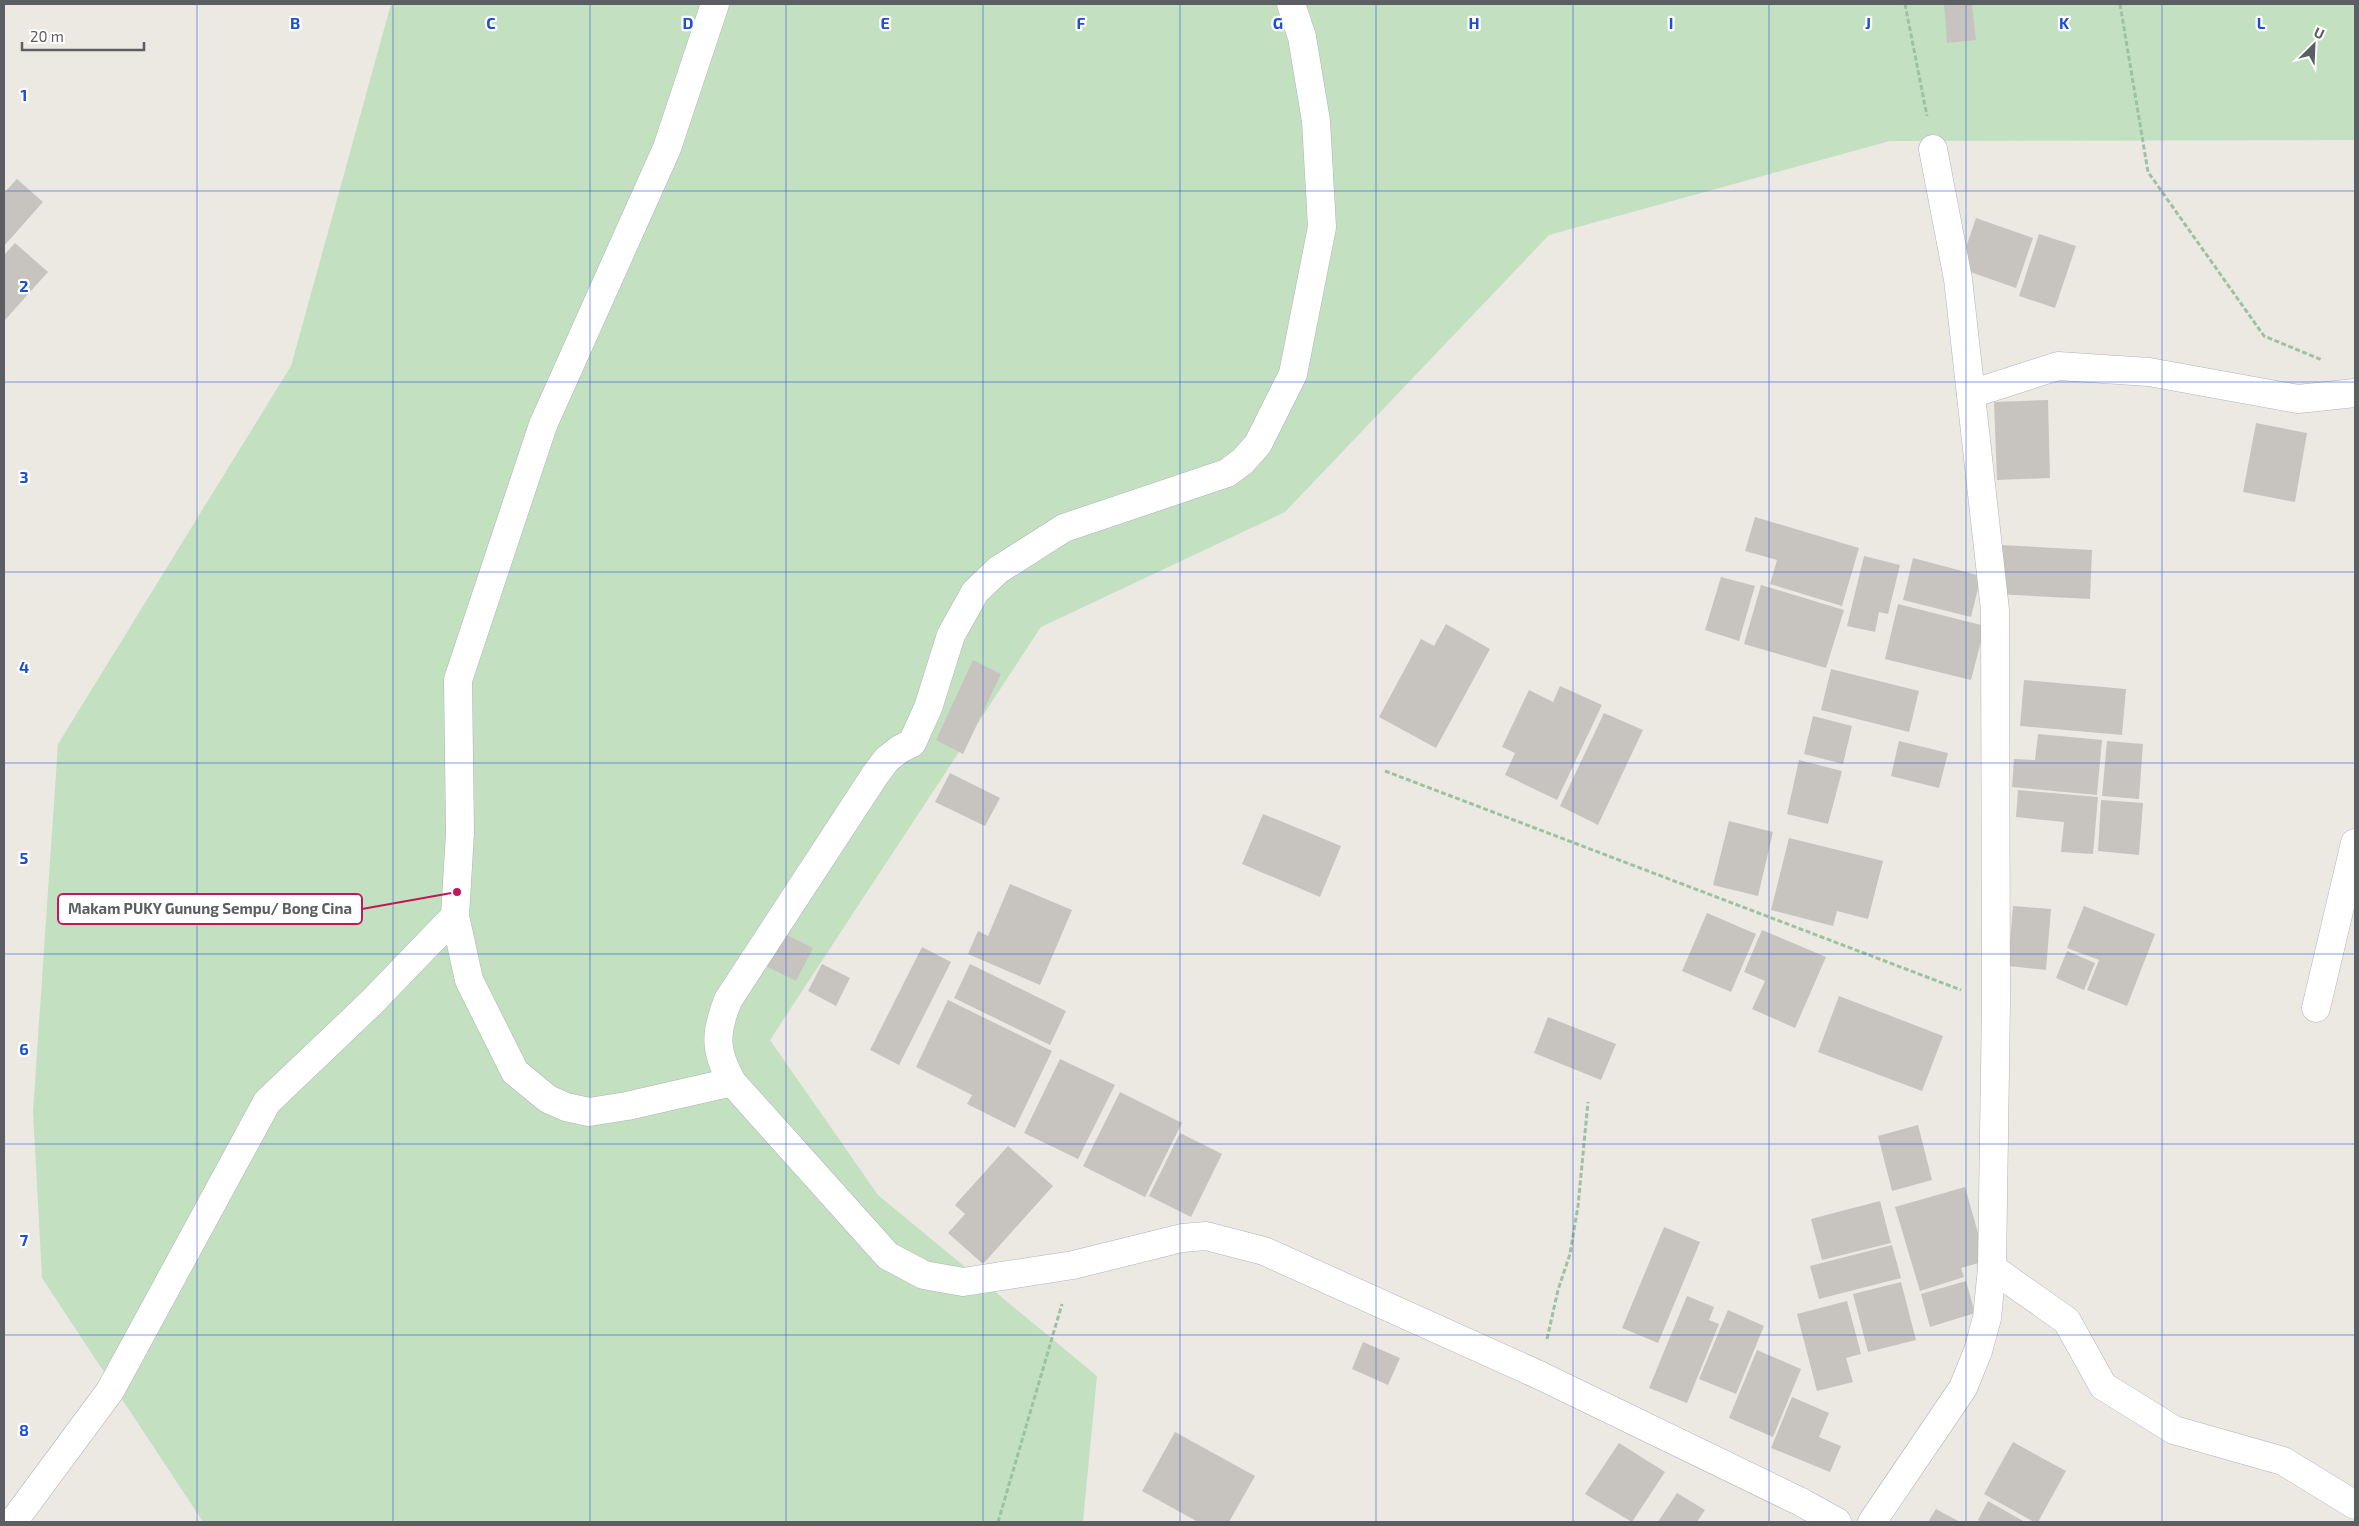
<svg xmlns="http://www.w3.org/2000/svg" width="2359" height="1526" font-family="'Exo 2',sans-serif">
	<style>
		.green { fill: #c3e1c1 }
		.building { fill: #c7c4c0 }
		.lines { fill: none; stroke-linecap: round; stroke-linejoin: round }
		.minor-casing { stroke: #b0b3b7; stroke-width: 29 }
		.path { stroke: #9cc2a3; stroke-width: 3; stroke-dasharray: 5 2.5; stroke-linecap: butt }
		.minor { stroke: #fff; stroke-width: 28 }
		.grid { fill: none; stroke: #1d4ed8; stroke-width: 1; stroke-opacity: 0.55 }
		.grid-label { font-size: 16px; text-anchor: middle; font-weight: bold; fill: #1d4ed8; stroke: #fff; stroke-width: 4.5; stroke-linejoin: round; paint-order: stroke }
		.leader { fill: none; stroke: #c2185b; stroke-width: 2 }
		.callout-dot { fill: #c2185b; stroke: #fff; stroke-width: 2 }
		.callout { fill: #fff; stroke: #c2185b; stroke-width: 2 }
		.callout-label { font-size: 15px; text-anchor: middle; font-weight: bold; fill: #5b5e62 }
	</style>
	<rect width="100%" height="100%" fill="#ece9e3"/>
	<path class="green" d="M391,4H2355V140L1890,141L1549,235L1285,512L1041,627L770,1040L878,1195L1097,1376L1083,1522H203L42,1278L33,1111L58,744L291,366Z"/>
	<g class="building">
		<path d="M1944,4H1972L1976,40L1947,43Z"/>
		<path d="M17,179L43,202L4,246V193Z"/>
		<path d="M1976,218L2033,238L2016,288L1959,268Z"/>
		<path d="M2039,234L2076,246L2055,308L2019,296Z"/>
		<path d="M15,243L48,272L4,321V255Z"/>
		<path d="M2048,400L2050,478L1997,480L1994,402Z"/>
		<path d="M2256,423L2307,433L2295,502L2243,492Z"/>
		<path d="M1755,517L1859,548L1842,606L1770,584L1777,560L1745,551Z"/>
		<path d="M2000,545L2092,550L2090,599L1997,594Z"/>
		<path d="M1864,556L1900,565L1888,614L1879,612L1875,632L1847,626Z"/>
		<path d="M1913,558L1981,576L1971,617L1903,600Z"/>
		<path d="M1721,577L1755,586L1739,641L1705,630Z"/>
		<path d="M1761,585L1844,610L1826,668L1744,644Z"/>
		<path d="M1898,604L1985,626L1971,680L1885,659Z"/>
		<path d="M1446,624L1490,649L1436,748L1379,717L1421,639L1434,646Z"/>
		<path d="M973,660L1001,674L963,754L936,740Z"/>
		<path d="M1831,669L1919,691L1909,732L1821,710Z"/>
		<path d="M2024,680L2126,689L2122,735L2020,726Z"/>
		<path d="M1560,686L1602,705L1557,800L1505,775L1515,753L1502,747L1529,690L1553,702Z"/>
		<path d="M1604,713L1643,730L1598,825L1560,806Z"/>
		<path d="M1813,716L1852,726L1843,764L1804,754Z"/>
		<path d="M2038,734L2102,740L2097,795L2012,787L2014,759L2035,760Z"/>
		<path d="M1899,741L1948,753L1939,788L1891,776Z"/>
		<path d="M2107,741L2143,744L2139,799L2102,796Z"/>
		<path d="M1799,760L1842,771L1828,824L1787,814Z"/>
		<path d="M950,773L1000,798L985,826L935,802Z"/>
		<path d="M2018,790L2098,797L2093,854L2061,852L2064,822L2016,817Z"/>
		<path d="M2101,800L2143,803L2139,855L2098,851Z"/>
		<path d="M1263,814L1341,846L1320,897L1242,864Z"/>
		<path d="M1729,821L1773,832L1758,896L1713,885Z"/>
		<path d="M1789,838L1883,861L1868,919L1837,911L1833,926L1771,910Z"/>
		<path d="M1010,884L1072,910L1040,985L968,954L978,931L988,936Z"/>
		<path d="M2013,906L2051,909L2046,970L2008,966Z"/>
		<path d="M2084,906L2155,934L2127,1006L2087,990L2099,960L2067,948Z"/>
		<path d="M1707,913L1756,934L1731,992L1682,971Z"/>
		<path d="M1762,930L1826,957L1795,1028L1752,1009L1765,981L1744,972Z"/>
		<path d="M783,933L813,948L796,981L766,966Z"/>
		<path d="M922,947L951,962L899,1065L870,1050Z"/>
		<path d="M2067,951L2095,963L2084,990L2056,978Z"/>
		<path d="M822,964L850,978L836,1006L808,991Z"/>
		<path d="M970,964L1066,1011L1050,1045L954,998Z"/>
		<path d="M1839,996L1943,1036L1922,1091L1818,1052Z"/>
		<path d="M948,1000L1052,1051L1015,1128L967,1104L972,1095L916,1067Z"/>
		<path d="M1548,1017L1616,1044L1601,1080L1534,1053Z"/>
		<path d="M1060,1059L1115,1085L1078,1159L1024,1133Z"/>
		<path d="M1120,1092L1182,1123L1145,1197L1083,1166Z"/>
		<path d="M1918,1125L1932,1180L1892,1191L1878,1136Z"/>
		<path d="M1180,1133L1222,1154L1191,1217L1149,1196Z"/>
		<path d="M1008,1146L1053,1186L983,1264L948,1233L965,1214L955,1205Z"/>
		<path d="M1965,1187L1986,1261L1961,1268L1964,1277L1920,1291L1895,1207Z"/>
		<path d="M1880,1201L1891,1243L1822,1260L1811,1219Z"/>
		<path d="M1664,1227L1700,1242L1658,1343L1622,1328Z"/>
		<path d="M1892,1245L1901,1278L1819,1299L1810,1266Z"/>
		<path d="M1966,1281L1975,1313L1930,1327L1921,1294Z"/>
		<path d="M1901,1282L1916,1340L1868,1352L1853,1294Z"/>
		<path d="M1687,1296L1714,1307L1709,1320L1719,1324L1687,1403L1649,1388Z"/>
		<path d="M1847,1301L1861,1354L1846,1358L1853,1382L1817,1391L1797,1314Z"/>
		<path d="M1728,1310L1764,1326L1736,1394L1699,1379Z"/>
		<path d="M1363,1342L1400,1358L1388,1385L1352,1369Z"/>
		<path d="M1757,1350L1801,1369L1773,1437L1729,1418Z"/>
		<path d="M1792,1397L1829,1413L1819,1437L1841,1446L1830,1472L1771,1448Z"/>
		<path d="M1175,1432L1255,1476L1229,1522H1198L1142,1491Z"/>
		<path d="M2013,1442L2066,1471L2038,1522H2034L1984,1494Z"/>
		<path d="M1619,1443L1665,1472L1632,1522L1585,1494Z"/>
		<path d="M1677,1493L1705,1510L1697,1522H1658Z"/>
		<path d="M1988,1501L2025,1522H1982L1978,1520Z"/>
		<path d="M1936,1509L1960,1522H1928Z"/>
	</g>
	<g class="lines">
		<g class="minor-casing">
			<g id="minor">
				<path d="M715,4L667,148L543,425L458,680L460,833L455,916L469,980L515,1072L548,1099L566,1107L589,1112L627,1106L732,1082"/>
				<path d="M1291,4L1302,37L1316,121L1322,227L1293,374L1258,444L1243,461L1227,473L1064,528L998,570L975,592L951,635L928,708L912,743L900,749L887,759L875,775L728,1000C715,1033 714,1050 732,1082L888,1256L924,1275L963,1282L1073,1265L1182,1238L1206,1236L1264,1251L1539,1375L1799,1501L1837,1522"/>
				<path d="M1971,394L2058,366L2149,372L2298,399L2355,393"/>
				<path d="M2316,1008L2355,843"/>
				<path d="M1992,1268L2067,1321L2103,1386L2174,1430L2283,1461L2355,1505"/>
				<path d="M13,1522L110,1391L267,1102L371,1003L455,916"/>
				<path d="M1872,1522L1963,1388L1978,1351L1987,1318L1992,1268L1996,1003L1995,610L1958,279L1933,149"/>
			</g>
		</g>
		<g class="path">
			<path d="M1905,4L1927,116"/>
			<path d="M2120,4L2148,172L2264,336L2322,360"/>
			<path d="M1385,771L1961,990"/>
			<path d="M1547,1339L1558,1290L1570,1254L1578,1206L1588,1102"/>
			<path d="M998,1522L1062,1304"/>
		</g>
		<use href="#minor" class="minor"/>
	</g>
	<path class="grid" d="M197,4V1522M393,4V1522M590,4V1522M786,4V1522M983,4V1522M1180,4V1522M1376,4V1522M1573,4V1522M1769,4V1522M1966,4V1522M2162,4V1522M4,191H2355M4,382H2355M4,572H2355M4,763H2355M4,954H2355M4,1144H2355M4,1335H2355"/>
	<g class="grid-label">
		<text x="295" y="29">B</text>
		<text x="491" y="29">C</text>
		<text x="688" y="29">D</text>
		<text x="885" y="29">E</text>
		<text x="1081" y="29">F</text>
		<text x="1278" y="29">G</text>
		<text x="1474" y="29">H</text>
		<text x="1671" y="29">I</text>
		<text x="1868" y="29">J</text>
		<text x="2064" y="29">K</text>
		<text x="2261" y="29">L</text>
		<text x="24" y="101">1</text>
		<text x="24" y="292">2</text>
		<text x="24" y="483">3</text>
		<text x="24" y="673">4</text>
		<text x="24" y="864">5</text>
		<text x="24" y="1055">6</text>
		<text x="24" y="1246">7</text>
		<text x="24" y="1436">8</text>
	</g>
	<path class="leader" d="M457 892L362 909"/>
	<circle class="callout-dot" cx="457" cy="892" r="5"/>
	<rect class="callout" x="58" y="894" width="304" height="30" rx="5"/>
	<g class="callout-label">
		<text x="210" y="914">Makam PUKY Gunung Sempu/ Bong Cina</text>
	</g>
	<rect width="2359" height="1526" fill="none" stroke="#5b5e62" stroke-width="10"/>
	<g transform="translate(2314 45) rotate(24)" stroke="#ffffff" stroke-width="4" paint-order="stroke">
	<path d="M0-4L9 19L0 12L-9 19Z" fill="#5b5e62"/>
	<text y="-8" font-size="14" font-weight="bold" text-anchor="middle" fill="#5b5e62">U</text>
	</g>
	<path d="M22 42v8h122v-8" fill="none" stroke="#5b5e62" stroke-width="2.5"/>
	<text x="30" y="42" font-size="15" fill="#5b5e62" stroke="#ffffff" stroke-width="4" paint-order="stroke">20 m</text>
</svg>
